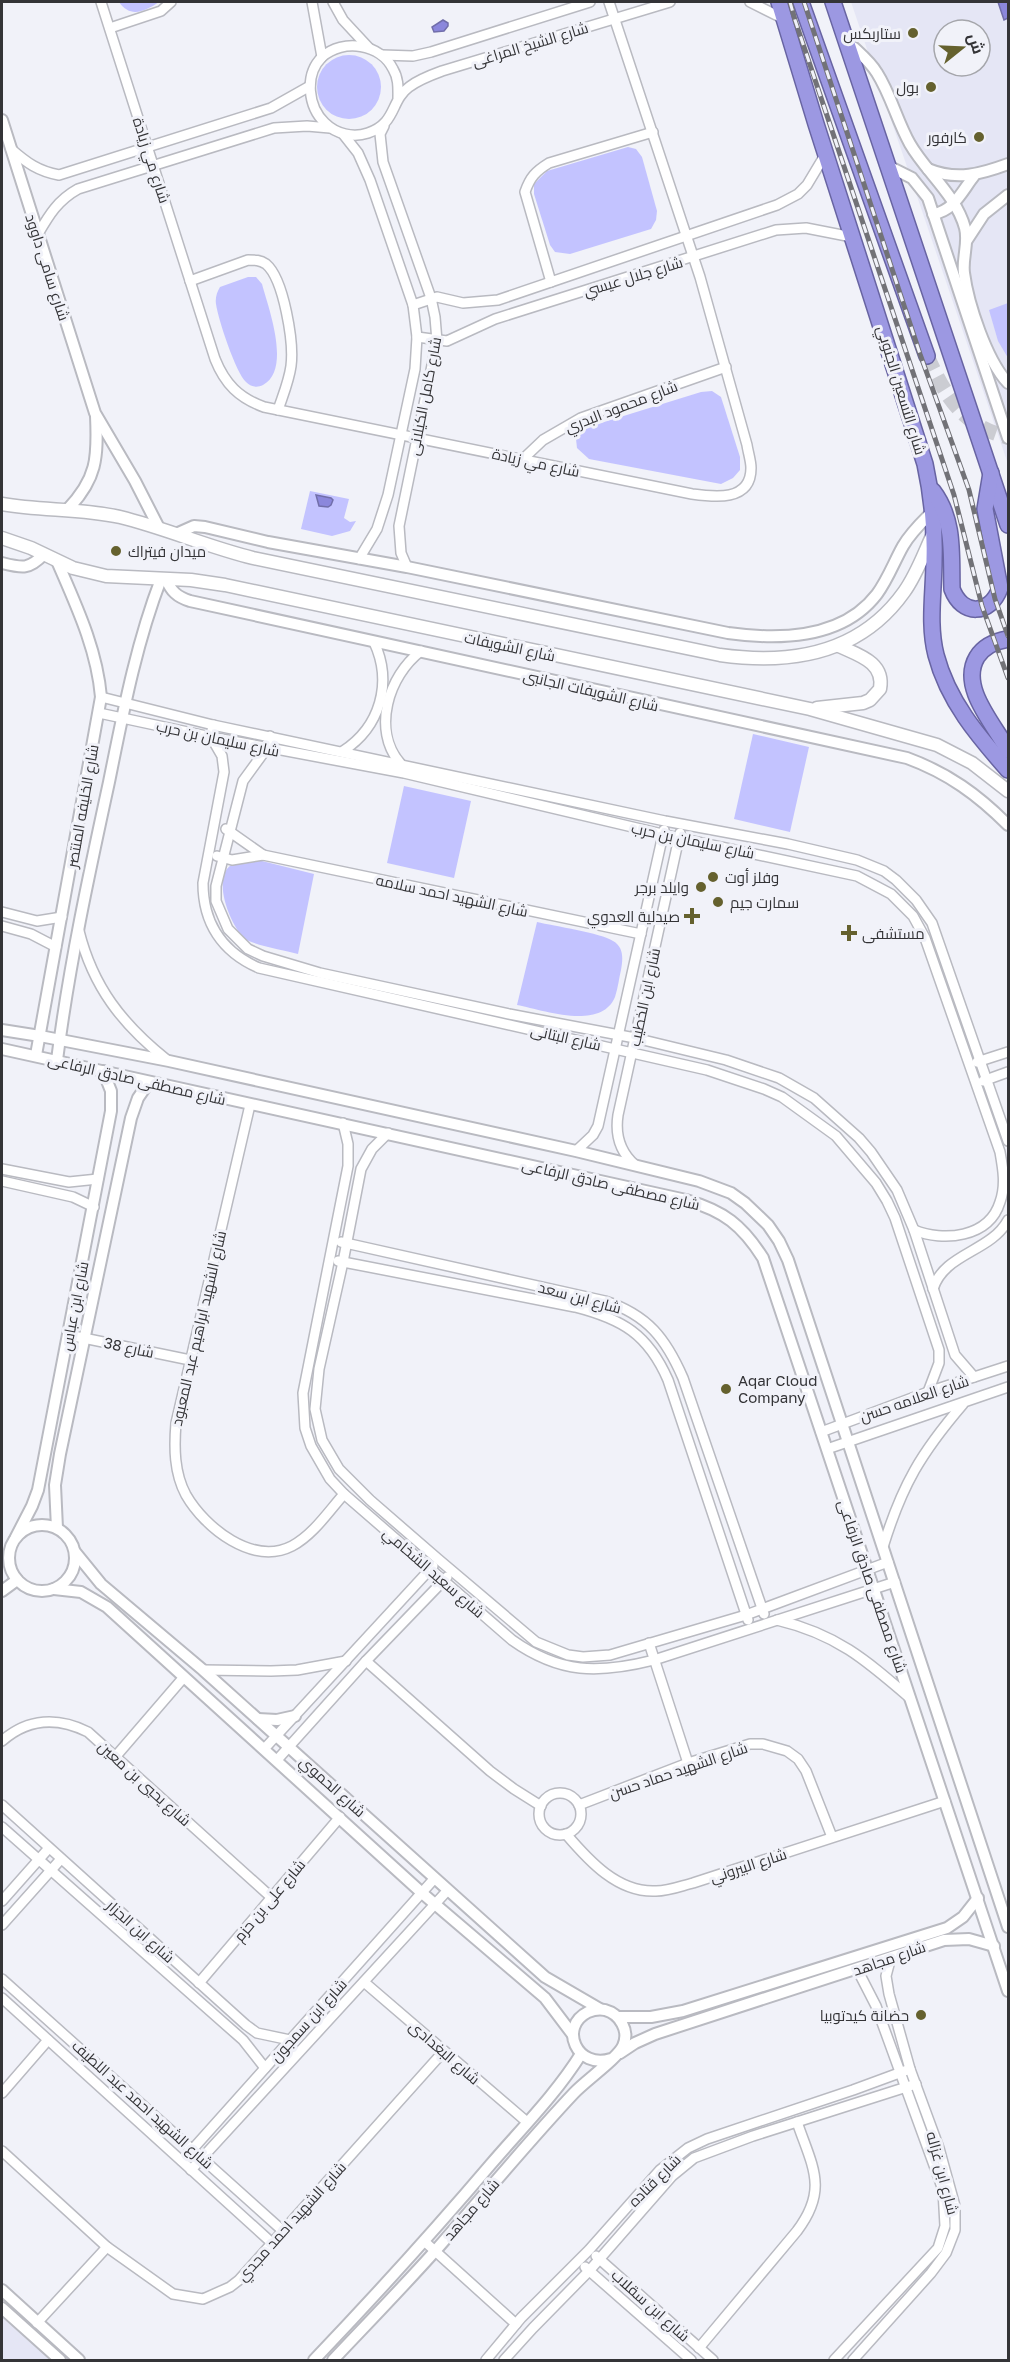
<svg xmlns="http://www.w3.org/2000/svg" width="1010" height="2362" font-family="'Golos Text',Cairo,sans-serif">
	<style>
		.built { fill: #e5e6f5; fill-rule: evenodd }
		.green { fill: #c3c3ff }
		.water { fill: #8b87dc; stroke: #716eaa; stroke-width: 1.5 }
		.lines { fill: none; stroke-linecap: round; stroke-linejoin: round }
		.trunk-tunnel { stroke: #cbccd2; stroke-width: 15; stroke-dasharray: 15 8; stroke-linecap: butt }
		.minor-casing { stroke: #b9bac1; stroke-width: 12 }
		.tertiary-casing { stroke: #b9bac1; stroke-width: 14 }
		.secondary-casing { stroke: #b9bac1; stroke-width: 15 }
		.trunk-casing { stroke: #6864a2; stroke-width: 18 }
		.minor { stroke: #fff; stroke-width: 9 }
		.tertiary { stroke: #fff; stroke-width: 10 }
		.secondary { stroke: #fff; stroke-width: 12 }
		.trunk { stroke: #9c98e2; stroke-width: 15 }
		.rail-casing { stroke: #727277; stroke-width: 5 }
		.rail { stroke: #f1f2f9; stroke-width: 3; stroke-dasharray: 9; stroke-linecap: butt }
		.poi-dot { fill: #65612e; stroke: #f1f2f9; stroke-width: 2 }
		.labels { text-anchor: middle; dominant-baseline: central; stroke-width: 6; stroke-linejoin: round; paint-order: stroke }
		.poi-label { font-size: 15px; fill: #343437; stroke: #f1f2f9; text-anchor: end }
		.street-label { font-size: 15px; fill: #343437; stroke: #f1f2f9 }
	</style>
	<rect width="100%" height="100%" fill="#f1f2f9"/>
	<g class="built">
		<path d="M851,2H1008V464ZM944,30H980V66H944Z"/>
		<path d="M2,2312L55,2360H2Z"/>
	</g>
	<g class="green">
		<path d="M119,2H159C144,12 130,18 119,2Z"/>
		<circle cx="349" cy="87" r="32"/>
		<path d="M628,147L636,149L642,157L657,211L656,220L651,229L570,254L555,252L550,245L534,194V184L547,171Z"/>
		<path d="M248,277H256L262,284C268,307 292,369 263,385C257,388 251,387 246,382C236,373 218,319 216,304C215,298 217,292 220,287Z"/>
		<path d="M1008,303V358L998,341L989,310Z"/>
		<path d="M712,391L721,397L740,457V470L733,478L721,484L589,459L577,448L576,439L588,427L701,392Z"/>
		<path d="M310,491L349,499L344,518L350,522L356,521L350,531L332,536L301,529Z"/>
		<path d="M753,734L809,747L790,832L734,819Z"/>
		<path d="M404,786L471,801L454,878L387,863Z"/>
		<path d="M258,860L314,874L298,954C285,950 252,945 244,938C230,925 209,873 235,863C241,861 251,861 258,860Z"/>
		<path d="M537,922C554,926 601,933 613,941C624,947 623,959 621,970C619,978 618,988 615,997C601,1031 543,1010 517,1005Z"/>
	</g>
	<g class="water">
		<path d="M998,2H1008V18L1004,20Z"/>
		<path d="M443,20L448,23V26L444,31L434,32L432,27Z"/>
		<path d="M316,495L331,498L333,500L331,505L328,507L319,506Z"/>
	</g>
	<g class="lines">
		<path class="trunk-tunnel" d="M927,356C945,395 963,427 1008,437"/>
		<g class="minor-casing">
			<g id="minor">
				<path d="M101,2L215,359C225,384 239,398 264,407L692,494C714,497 751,502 751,468C751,461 748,452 747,445L700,277L609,2"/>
				<path d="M312,2L322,57"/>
				<path d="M333,2L343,20L369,48"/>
				<path d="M750,2L784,19"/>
				<path d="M110,28L161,11L171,2"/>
				<path d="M382,55L413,56L431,52L590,2"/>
				<path d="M398,100C398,89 399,79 393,69C381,44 343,38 322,57C304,75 308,107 325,123C336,134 353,138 368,133C397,123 390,101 409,87C418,80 431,75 442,71L670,2"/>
				<path d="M384,126L380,134L383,162L431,298L435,317L437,341L399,526L401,553L407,567"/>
				<path d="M343,134L358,153L370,180L413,305L417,337L415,369L388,495L377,529L359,559"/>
				<path d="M11,149C27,163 38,171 59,175L271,108L310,86"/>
				<path d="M38,234C49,215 58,200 78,189L274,128L307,126L330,128"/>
				<path d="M190,281L248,260C255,260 260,260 266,264C284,279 294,343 291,366C289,381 283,395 278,410"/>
				<path d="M551,282L525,192C530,177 536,171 549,163L653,132"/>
				<path d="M413,305L437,297L463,303L498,300L777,205L798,194L807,185L825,155"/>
				<path d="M417,337L447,341L495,319L776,230L806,228L852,237"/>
				<path d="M523,459L543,440L581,418L726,367"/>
				<path d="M101,697L213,725L665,821L788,844L857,860L884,871L896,880L916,900L932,923L1008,1141"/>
				<path d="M99,713L211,737L404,773L679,838L857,876L891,894L913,916L925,938L1000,1152C1003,1169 1006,1185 1000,1202C989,1238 943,1242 914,1230"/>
				<path d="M213,725L211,737L222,756L224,772L203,883C203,923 222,952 259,968L707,1070L764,1089L782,1097L836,1136L876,1183L887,1201L895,1218L939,1350V1363L928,1392"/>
				<path d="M270,736L267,748L243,781L216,886V901L228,929L248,949L263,956L320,973L509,1014L635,1038L726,1060L779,1078L814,1098L859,1138L871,1152L897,1190L914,1230L955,1355L974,1377"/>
				<path d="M343,751C380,727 393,683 374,642"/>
				<path d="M400,763C372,730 388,676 421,651"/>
				<path d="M226,829L263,855"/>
				<path d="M217,856L232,860L263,855L641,934"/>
				<path d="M2,912L37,921L62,917"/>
				<path d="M2,926L31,934L56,947"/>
				<path d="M79,931C93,987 122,1024 167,1060"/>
				<path d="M977,1062L1008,1052"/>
				<path d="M983,1081L1008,1072"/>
				<path d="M250,1105L176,1423C174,1447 174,1473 186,1495C205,1528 253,1566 292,1546C313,1535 329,1511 344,1494"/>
				<path d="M343,1123L348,1144V1166L303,1393L305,1428L311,1446L330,1479L344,1494L512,1640C560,1674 598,1674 654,1660L895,1582"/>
				<path d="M388,1133L372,1149L361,1169L343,1262L319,1369L315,1409L322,1440L339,1469L370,1500L438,1559L536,1642L568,1655L583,1657L610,1655L746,1615L888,1562"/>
				<path d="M576,1151L593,1135L598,1126L664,830"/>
				<path d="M635,1165C620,1152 615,1135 618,1115L680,833"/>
				<path d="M2,1169L69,1182L98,1179"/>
				<path d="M2,1181L73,1197L94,1207"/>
				<path d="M341,1242L605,1301C648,1315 666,1339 683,1378L764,1614"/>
				<path d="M338,1261L575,1307C622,1319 648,1334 668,1380L748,1620"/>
				<path d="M933,1289C944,1253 991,1252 1008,1220"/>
				<path d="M69,1335L190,1360"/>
				<path d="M821,1432L928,1392L1008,1366"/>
				<path d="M827,1449L1008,1387"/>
				<path d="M883,1547C902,1485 921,1453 963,1404"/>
				<path d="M777,1620C836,1634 865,1659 910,1698"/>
				<path d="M649,1643L688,1763"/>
				<path d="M366,1661L490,1771L514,1789L541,1806"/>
				<path d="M203,1670L271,1671L297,1670L346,1661"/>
				<path d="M2,1741C28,1718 58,1717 88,1732L271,1897"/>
				<path d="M265,1748L433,1566"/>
				<path d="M116,1756L184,1677"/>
				<path d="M277,1760L366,1661L447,1577"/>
				<circle cx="560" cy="1814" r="21"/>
				<path d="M2,1805L246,2025L257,2033L290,2040"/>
				<path d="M579,1805L688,1763L750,1744H763L787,1751L798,1759L806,1771L832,1837"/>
				<path d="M2,1827L243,2040L265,2068"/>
				<path d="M566,1834C589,1861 618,1893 656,1891C669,1891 681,1886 693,1883L945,1801"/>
				<path d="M2,1901L49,1848"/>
				<path d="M2,1925L61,1859"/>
				<path d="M2,1979L283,2231"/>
				<path d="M364,1982L527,2122"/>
				<path d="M199,1983L340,1817"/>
				<path d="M2,1998L272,2243"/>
				<path d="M2,2093L48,2040"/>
				<path d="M2,2151L107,2247L173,2294L203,2299L230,2287L239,2280L444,2051"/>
				<path d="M182,2161L434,1879"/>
				<path d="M191,2170L447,1891"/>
				<path d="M424,2241L516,2324"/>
				<path d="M596,2256L713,2360"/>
				<path d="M585,2267L691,2360"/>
				<path d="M37,2323L107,2247"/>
				<path d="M699,2348L797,2231C829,2189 812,2166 797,2122"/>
				<path d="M486,2360L521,2318L589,2250L660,2170L688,2148L707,2139L853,2090L910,2069"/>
				<path d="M504,2360L533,2328L589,2271L672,2176L694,2158L753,2136L916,2084"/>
				<path d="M834,2360L938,2248L945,2226L943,2190L876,2006L857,1969"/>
				<path d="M853,2360L931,2273L946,2253L955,2230V2206L939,2148L910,2069L889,1994L886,1976L891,1957"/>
			</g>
		</g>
		<g class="tertiary-casing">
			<g id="tertiary">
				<path d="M849,43C858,52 870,61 877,73C891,95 897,121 910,144C926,172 956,195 965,228C969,243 962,258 964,273C968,304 987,361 1008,383"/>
				<path d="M2,120L95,413L135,481L159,528"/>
				<path d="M890,167L912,178L928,198L1008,438"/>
				<path d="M928,169C957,181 981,174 1008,164"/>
				<path d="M933,214C954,211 962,191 974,176"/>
				<path d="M967,240L984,214L1008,195"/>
				<path d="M67,510C97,479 98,458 96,416"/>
				<path d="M176,534L194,526L205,527L268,542L407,567L728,633C778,640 842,640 877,594C888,579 894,562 903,546C911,532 922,522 933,511"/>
				<path d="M2,563C22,568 29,570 44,554"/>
				<path d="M166,579C171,591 177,597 190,601L907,758C948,773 978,795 1008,825"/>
				<path d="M2,1030L40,1036L169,1061L576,1151L699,1181L731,1193L745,1203L768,1225L779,1241L788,1260L1008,1927"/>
				<path d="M2,1049L686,1200C724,1211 742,1225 763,1258L1008,1991"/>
				<path d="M36,1055L101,697C97,649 76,605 57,561"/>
				<path d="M57,1060C69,966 89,874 109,782C123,713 136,644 161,579"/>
				<circle cx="42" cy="1558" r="33"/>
				<path d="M57,1528L55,1485L60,1454L131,1118L138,1098L149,1082"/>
				<path d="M16,1537L32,1506L38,1490L111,1111V1091L103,1071"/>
				<path d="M75,1552L101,1584L203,1670L545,1977L600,2009"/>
				<path d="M54,1589L81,1592L107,1607L422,1893L545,1998L573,2035"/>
				<path d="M2,1591L17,1580"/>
				<path d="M258,1719L277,1720L295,1716"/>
				<path d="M618,2017H651L683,2011L947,1928L963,1917L978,1898"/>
				<path d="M620,2053L635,2043L655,2034L944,1940L969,1939L994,1946"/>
				<path d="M2,2290L79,2360"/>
				<path d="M2,2308L60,2360"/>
				<path d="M314,2360C375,2296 434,2231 491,2164C522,2128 556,2094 581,2054"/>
				<path d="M333,2360C367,2324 402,2288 436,2250C482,2198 526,2144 574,2093C585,2081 618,2058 623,2046C630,2031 620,2014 605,2010C600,2009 593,2010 588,2012C558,2027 577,2070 611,2059"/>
			</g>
		</g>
		<g class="secondary-casing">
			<g id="secondary">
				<path d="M2,504C41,511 81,508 120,517C165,528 208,547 253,558L720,655C791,665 860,654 904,592C917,574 924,553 933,534"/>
				<path d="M2,538L31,548L73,568L106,576L191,580L225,585L810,709L937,745L972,763L1008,791"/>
				<path d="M817,708L863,703L870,700L880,689C885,662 858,655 839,646"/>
			</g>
		</g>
		<g class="trunk-casing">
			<g id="trunk">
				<path d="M779,2L816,124L925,464C932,496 935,527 934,560C934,592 928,624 936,655C948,701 978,736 1008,770"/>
				<path d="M801,2L927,356"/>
				<path d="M833,2L1008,525"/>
				<path d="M933,491C955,520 951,555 952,589C962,616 990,616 1000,588L985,509L991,473"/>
				<path d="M1008,639C996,641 984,646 977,657C959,687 994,724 1008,750"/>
			</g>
		</g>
		<use href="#minor" class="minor"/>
		<use href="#tertiary" class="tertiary"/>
		<use href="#secondary" class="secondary"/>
		<use href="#trunk" class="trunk"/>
		<g class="rail-casing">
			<g id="rail">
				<path d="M790,2L795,20L954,495L982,606L1008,678"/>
				<path d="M804,2L920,354L969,490L995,599L1008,636"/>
			</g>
		</g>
		<use href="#rail" class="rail"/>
	</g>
	<g class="poi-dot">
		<circle cx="913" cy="33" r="6"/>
		<circle cx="931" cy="87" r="6"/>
		<circle cx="979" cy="137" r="6"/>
		<circle cx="116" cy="551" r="6"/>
		<circle cx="713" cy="877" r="6"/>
		<circle cx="701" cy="887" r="6"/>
		<circle cx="718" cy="902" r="6"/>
		<path d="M689 907h6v6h6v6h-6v6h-6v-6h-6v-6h6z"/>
		<path d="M846 924h6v6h6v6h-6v6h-6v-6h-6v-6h6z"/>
		<circle cx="726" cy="1389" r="6"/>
		<circle cx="921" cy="2015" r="6"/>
	</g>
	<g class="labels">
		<g class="poi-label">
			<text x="901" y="33">ستاربكس</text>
			<text x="919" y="87">بول</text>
			<text x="967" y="137">كارفور</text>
			<text x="128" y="551" text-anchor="start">ميدان فيتراك</text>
			<text x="725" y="877" text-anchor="start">وفلز أوت</text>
			<text x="689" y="887">وايلد برجر</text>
			<text x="730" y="902" text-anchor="start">سمارت جيم</text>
			<text x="680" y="916">صيدلية العدوي</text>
			<text x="862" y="933" text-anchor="start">مستشفى</text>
			<text x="738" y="1380" text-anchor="start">Aqar Cloud<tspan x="738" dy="17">Company</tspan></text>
			<text x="909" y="2015">حضانة كيدتوبيا</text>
		</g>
		<g class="street-label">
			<text transform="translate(530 44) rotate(-17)">شارع الشيخ المراغى</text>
			<text transform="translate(152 160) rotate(72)">شارع مي زيادة</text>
			<text transform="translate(48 267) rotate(72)">شارع سامى داوود</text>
			<text transform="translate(633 276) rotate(-17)">شارع جلال عيسي</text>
			<text transform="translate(902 390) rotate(73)">شارع التسعين الجنوبي</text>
			<text transform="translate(424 396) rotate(-79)">شارع كامل الكيلانى</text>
			<text transform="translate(621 406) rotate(-21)">شارع محمود البدري</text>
			<text transform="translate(536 462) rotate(12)">شارع مي زيادة</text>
			<text transform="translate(510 646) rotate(12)">شارع الشويفات</text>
			<text transform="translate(591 690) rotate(13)">شارع الشويفات الجانبى</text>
			<text transform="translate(218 738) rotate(12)">شارع سليمان بن حرب</text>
			<text transform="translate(82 806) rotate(-80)">شارع الخليفه المنتصر</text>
			<text transform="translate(693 840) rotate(12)">شارع سليمان بن حرب</text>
			<text transform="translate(452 895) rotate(12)">شارع الشهيد احمد سلامه</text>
			<text transform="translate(644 997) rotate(-78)">شارع ابن الخطيب</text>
			<text transform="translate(566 1037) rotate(13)">شارع البتانى</text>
			<text transform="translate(137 1079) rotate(13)">شارع مصطفى صادق الرفاعى</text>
			<text transform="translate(611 1184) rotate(13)">شارع مصطفى صادق الرفاعى</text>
			<text transform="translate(580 1297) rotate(15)">شارع ابن سعد</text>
			<text transform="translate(74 1306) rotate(-79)">شارع ابن عباس</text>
			<text transform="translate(198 1328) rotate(-77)">شارع الشهيد ابراهيم عبد المعبود</text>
			<text transform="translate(129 1347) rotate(12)">شارع 38</text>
			<text transform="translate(914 1398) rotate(-19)">شارع العلامه حسن</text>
			<text transform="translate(434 1572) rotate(41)">شارع سعيد الشخامي</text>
			<text transform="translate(873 1586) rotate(71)">شارع مصطفى صادق الرفاعى</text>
			<text transform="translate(678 1770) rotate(-19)">شارع الشهيد حماد حسن</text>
			<text transform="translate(145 1783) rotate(42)">شارع يحيي بن معين</text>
			<text transform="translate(333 1786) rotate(42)">شارع الحموي</text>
			<text transform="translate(748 1865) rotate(-18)">شارع البيروني</text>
			<text transform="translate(269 1900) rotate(-50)">شارع على بن حزم</text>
			<text transform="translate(141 1931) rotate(42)">شارع ابن الجزار</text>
			<text transform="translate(889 1958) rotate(-19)">شارع مجاهد</text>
			<text transform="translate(308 2020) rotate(-48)">شارع ابن سمجون</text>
			<text transform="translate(445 2052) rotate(41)">شارع البغدادى</text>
			<text transform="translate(143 2104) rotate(42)">شارع الشهيد احمد عبد اللطيف</text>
			<text transform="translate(943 2173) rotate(75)">شارع ابن غزاله</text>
			<text transform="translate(654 2180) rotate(-45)">شارع قتاده</text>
			<text transform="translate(471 2209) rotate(-49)">شارع مجاهد</text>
			<text transform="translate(291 2221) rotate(-48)">شارع الشهيد احمد مجدي</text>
			<text transform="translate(651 2305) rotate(42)">شارع ابن سقلاب</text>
		</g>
	</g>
	<rect width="1010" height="2362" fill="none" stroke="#343437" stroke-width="6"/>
	<g transform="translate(962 48) rotate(72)"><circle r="28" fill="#f1f2f9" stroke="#a5a6ab" stroke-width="1.5"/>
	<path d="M0-4.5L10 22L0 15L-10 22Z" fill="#65612e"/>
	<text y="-9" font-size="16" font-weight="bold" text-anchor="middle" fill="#343437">ش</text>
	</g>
</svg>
